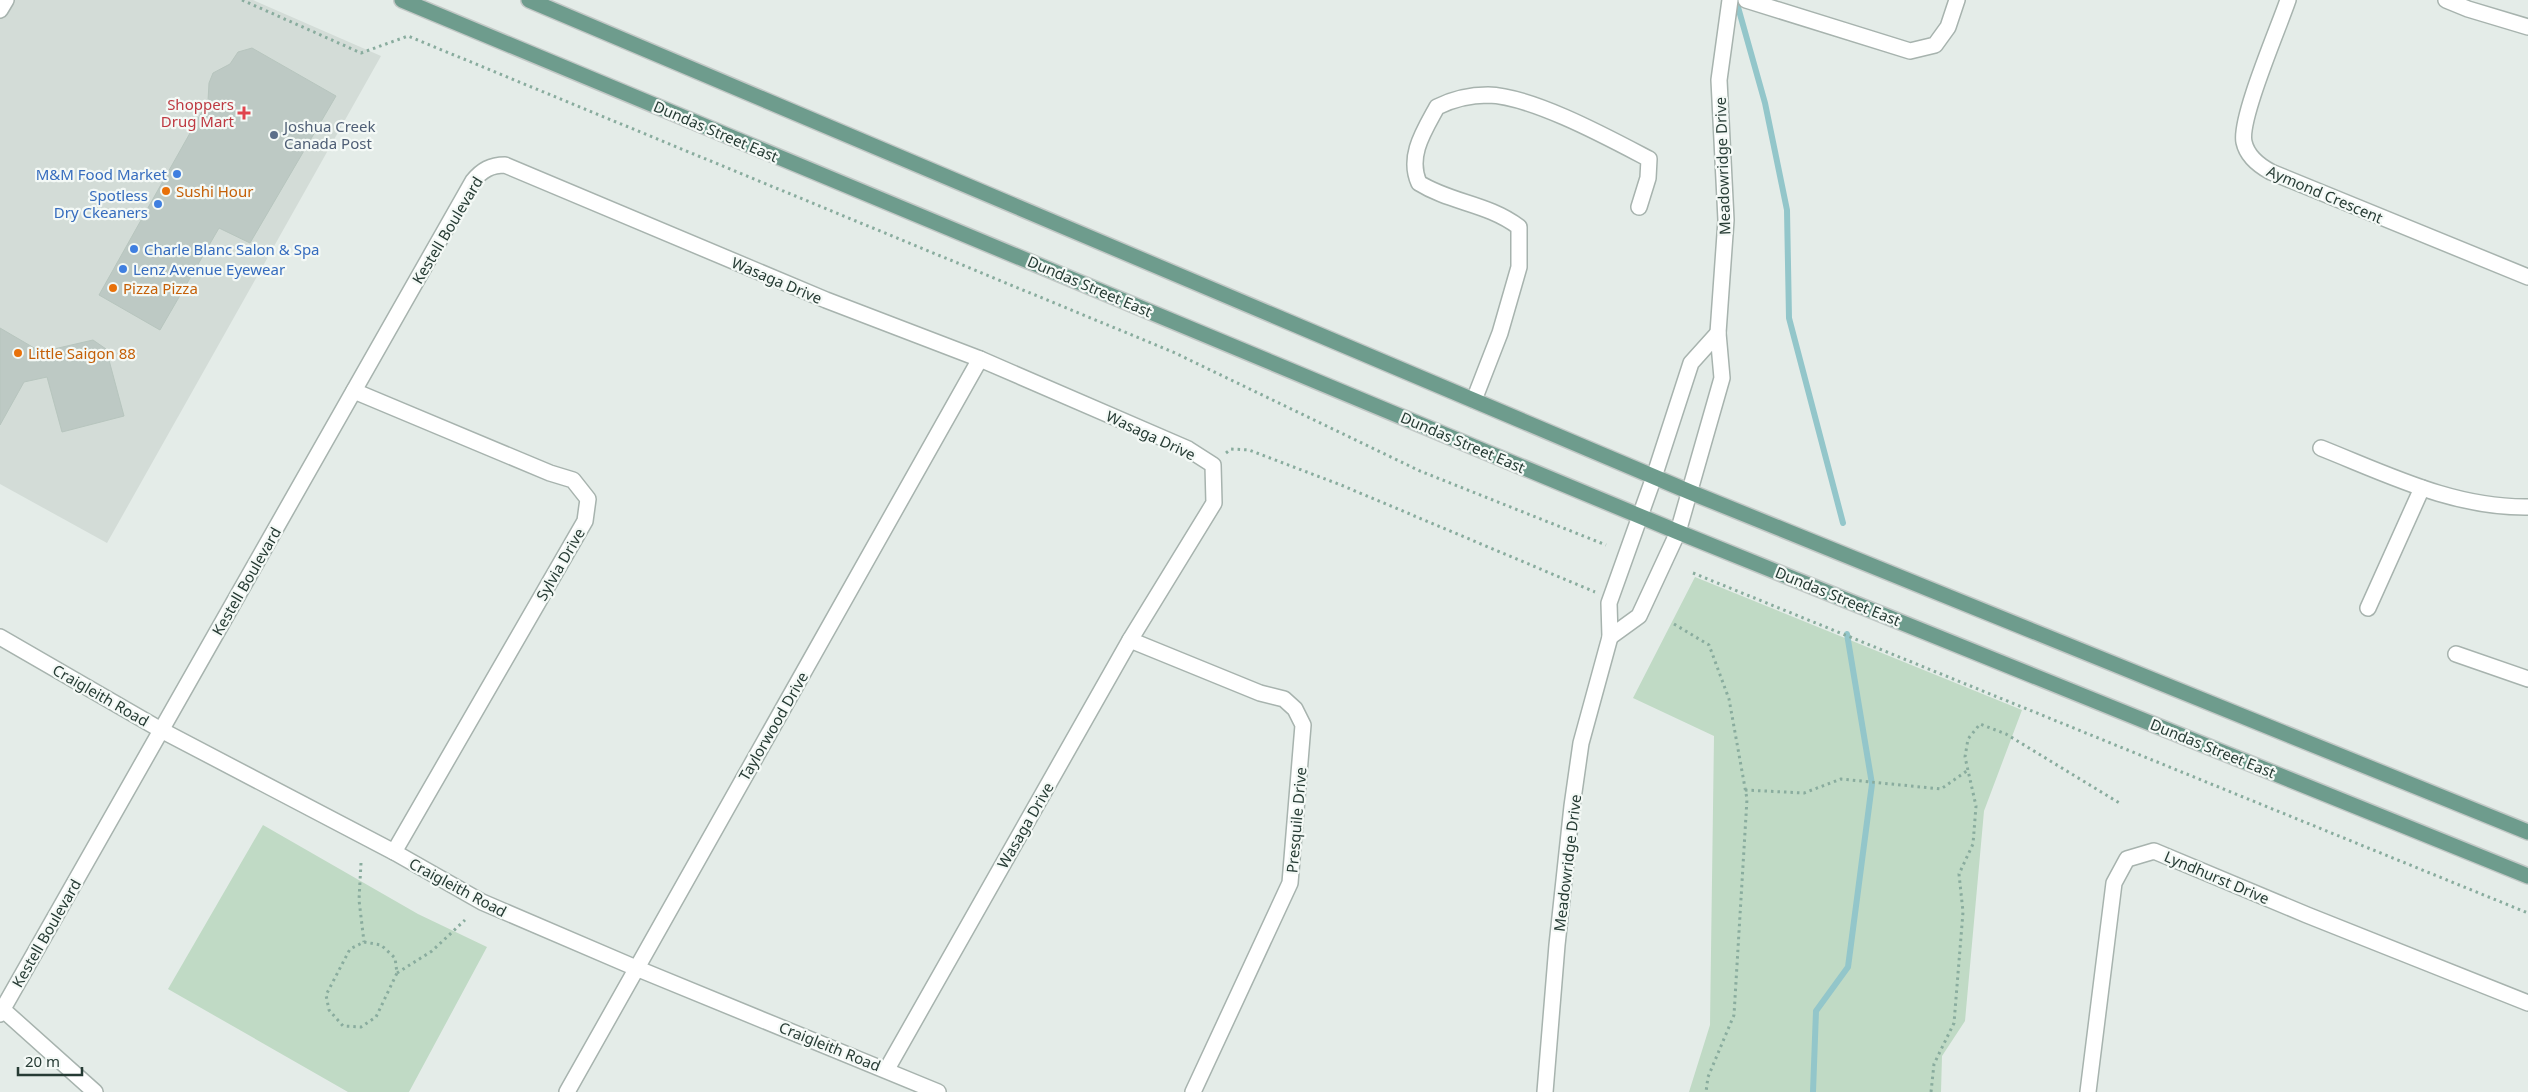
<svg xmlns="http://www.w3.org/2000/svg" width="2528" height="1092" font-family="'Noto Sans',sans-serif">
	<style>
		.built { fill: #d3dcd7 }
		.green { fill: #c0dac5 }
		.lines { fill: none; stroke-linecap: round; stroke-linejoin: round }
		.stream { stroke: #93c6ca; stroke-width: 6 }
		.building { fill: #bdc9c4; stroke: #b7c5be }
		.minor-casing { stroke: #a7b3ae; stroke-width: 18 }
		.major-casing { stroke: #c2c8c6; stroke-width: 18 }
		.path { stroke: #89ac9e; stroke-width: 3; stroke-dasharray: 2.5 4; stroke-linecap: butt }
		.minor { stroke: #fff; stroke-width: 15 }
		.major { stroke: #6e9c8d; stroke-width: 15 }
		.health-dot { fill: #e0444e; stroke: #f4f9f6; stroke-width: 2 }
		.service-dot { fill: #5c6f8a; stroke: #f4f9f6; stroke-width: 2 }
		.shop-dot { fill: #3f7fe0; stroke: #f4f9f6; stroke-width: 2 }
		.food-dot { fill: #e8710a; stroke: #f4f9f6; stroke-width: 2 }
		.labels { text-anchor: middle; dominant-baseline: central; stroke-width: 4.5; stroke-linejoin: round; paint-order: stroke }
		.health-label { font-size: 15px; fill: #be3a42; stroke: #f4f9f6; text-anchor: end }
		.service-label { font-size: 15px; fill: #4e5e75; stroke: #f4f9f6; text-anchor: start }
		.street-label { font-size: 15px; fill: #263b34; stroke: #f4f9f6 }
		.shop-label { font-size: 15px; fill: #366cbe; stroke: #f4f9f6; text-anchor: end }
		.food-label { font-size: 15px; fill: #c56008; stroke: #f4f9f6; text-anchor: start }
	</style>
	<rect width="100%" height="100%" fill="#e4ece8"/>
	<path class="built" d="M0,0H253L381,56L107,543L0,484Z"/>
	<g class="green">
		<path d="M1695,577L2022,710L1984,811L1965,1021L1942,1056L1941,1092H1689L1710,1025L1714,736L1633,698Z"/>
		<path d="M263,825L418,914L487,947L409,1092H348L168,989Z"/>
	</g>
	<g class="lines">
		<g class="stream">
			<path d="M1736,0L1765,103L1787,210L1789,318L1843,523"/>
			<path d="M1813,1092L1816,1011L1848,967L1872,784L1847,634"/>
		</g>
	</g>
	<g class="building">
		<path d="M252,48L336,96L250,243L219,228L160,330L99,295L208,101L209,83L213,73L230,64L238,52Z"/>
		<path d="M0,328L41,352L93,340L106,349L124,416L62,432L47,377L24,382L0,425Z"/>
	</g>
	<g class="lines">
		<g class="minor-casing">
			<g id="minor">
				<path d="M1746,0L1910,51L1935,45L1948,27L1957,0"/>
				<path d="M2288,0C2279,27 2239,119 2244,142C2247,156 2258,165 2271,172L2528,277"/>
				<path d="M2446,0L2468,9L2528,27"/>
				<path d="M0,10L6,0"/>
				<path d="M354,391L550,473L573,480L588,499L585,521L394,852"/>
				<path d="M1474,400L1500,333L1519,267V227C1487,203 1451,203 1419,183C1407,156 1424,131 1437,107C1453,99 1469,95 1488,95C1532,96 1609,138 1649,159L1648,178L1639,207"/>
				<path d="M2321,448C2389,475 2454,508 2528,507"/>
				<path d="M2368,608L2422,488"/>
				<path d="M0,637L161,730L394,852L482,902L636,968L938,1092"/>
				<path d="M1610,637L1639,616L1678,532L1722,378L1718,333L1726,220L1719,80L1730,0"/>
				<path d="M1130,640L1260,693L1284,699L1295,709L1303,725L1290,883L1193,1092"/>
				<path d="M2456,654L2528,679"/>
				<path d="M0,1007L95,1092"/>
				<path d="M0,1014L473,181C482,170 491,165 505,165L826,300L980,359L1188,449L1213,465L1214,503L1130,640L887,1069"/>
				<path d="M567,1092L980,359"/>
				<path d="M1545,1092L1557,945L1572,806L1581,743L1610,637L1609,603L1654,477L1691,363L1718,333"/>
				<path d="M2088,1092L2114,883L2127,859L2154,851L2307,915L2528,1003"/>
			</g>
		</g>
		<g class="major-casing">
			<g id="major">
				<path d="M402,0L1678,532L2528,876"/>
				<path d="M529,0L1690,492L2528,832"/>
			</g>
		</g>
		<g class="path">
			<path d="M242,0L361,53L408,36L1173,352L1420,471L1606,545"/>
			<path d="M1226,453L1231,449L1249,450L1341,485L1595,592"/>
			<path d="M1693,573L2528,913"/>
			<path d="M1674,624L1709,645L1729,699L1747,799L1734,1015L1708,1077L1706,1092"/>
			<path d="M1745,790L1804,793L1841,779L1941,789L1968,770"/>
			<path d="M361,863L359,900L364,942"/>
			<path d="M364,942L381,945L395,958L397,973L376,1017L361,1027L343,1026L329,1010L326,995L350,949Z"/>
			<path d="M397,973L432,951L465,920"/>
			<path d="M1931,1092L1934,1064L1954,1023L1963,912L1959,874L1973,844L1976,806L1965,757L1968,739L1980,724L2006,734L2121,804"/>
		</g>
		<use href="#minor" class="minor"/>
		<use href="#major" class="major"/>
	</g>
	<path class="health-dot" d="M241.5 105.5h5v5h5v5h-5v5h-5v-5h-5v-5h5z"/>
	<circle class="service-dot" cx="274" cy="135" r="5"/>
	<g class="shop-dot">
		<circle cx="177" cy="174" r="5"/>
		<circle cx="158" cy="204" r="5"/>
		<circle cx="134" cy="249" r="5"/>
		<circle cx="123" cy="269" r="5"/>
	</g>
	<g class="food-dot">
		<circle cx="166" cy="191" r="5"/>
		<circle cx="113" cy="288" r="5"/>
		<circle cx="18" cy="353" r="5"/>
	</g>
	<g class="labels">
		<g class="health-label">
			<text x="234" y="104">Shoppers<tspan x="234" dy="17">Drug Mart</tspan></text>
		</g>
		<g class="service-label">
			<text x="284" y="126">Joshua Creek<tspan x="284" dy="17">Canada Post</tspan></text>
		</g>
		<g class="street-label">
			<text transform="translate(716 131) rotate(23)">Dundas Street East</text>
			<text transform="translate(1722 166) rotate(-92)">Meadowridge Drive</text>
			<text transform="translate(2325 194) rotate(23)">Aymond Crescent</text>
			<text transform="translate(447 230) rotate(-59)">Kestell Boulevard</text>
			<text transform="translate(777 280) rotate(23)">Wasaga Drive</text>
			<text transform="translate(1090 286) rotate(23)">Dundas Street East</text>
			<text transform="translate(1151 435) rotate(25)">Wasaga Drive</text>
			<text transform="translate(1463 442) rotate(23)">Dundas Street East</text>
			<text transform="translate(560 564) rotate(-60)">Sylvia Drive</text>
			<text transform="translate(246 581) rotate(-60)">Kestell Boulevard</text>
			<text transform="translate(1838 596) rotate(22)">Dundas Street East</text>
			<text transform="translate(101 695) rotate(30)">Craigleith Road</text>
			<text transform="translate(773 726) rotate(-60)">Taylorwood Drive</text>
			<text transform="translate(2213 748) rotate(22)">Dundas Street East</text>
			<text transform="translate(1296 820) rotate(-85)">Presquile Drive</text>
			<text transform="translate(1025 825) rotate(-60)">Wasaga Drive</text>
			<text transform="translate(1567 863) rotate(-83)">Meadowridge Drive</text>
			<text transform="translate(2217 877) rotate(23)">Lyndhurst Drive</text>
			<text transform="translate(458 887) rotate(28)">Craigleith Road</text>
			<text transform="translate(46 933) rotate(-60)">Kestell Boulevard</text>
			<text transform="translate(830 1046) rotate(22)">Craigleith Road</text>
		</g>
		<g class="shop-label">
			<text x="167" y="174">M&amp;M Food Market</text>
			<text x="148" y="195">Spotless<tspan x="148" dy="17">Dry Ckeaners</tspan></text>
			<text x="144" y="249" text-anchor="start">Charle Blanc Salon &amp; Spa</text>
			<text x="133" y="269" text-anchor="start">Lenz Avenue Eyewear</text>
		</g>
		<g class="food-label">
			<text x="176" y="191">Sushi Hour</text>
			<text x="123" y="288">Pizza Pizza</text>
			<text x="28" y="353">Little Saigon 88</text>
		</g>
	</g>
	<path d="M18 1067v8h64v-8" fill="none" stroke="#263b34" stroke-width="2.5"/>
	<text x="25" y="1067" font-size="15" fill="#263b34" stroke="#f4f9f6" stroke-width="4" paint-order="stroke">20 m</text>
</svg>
